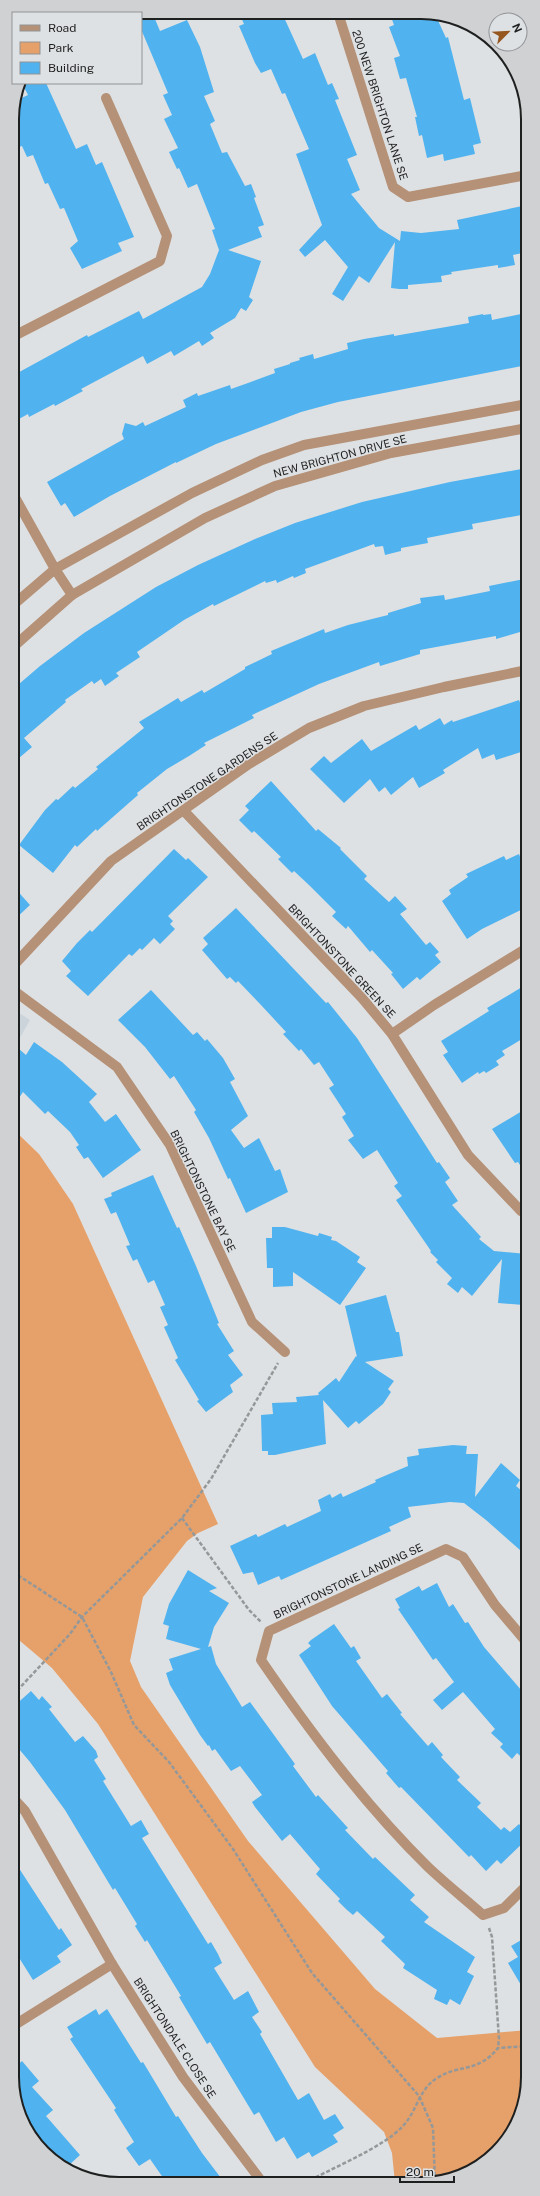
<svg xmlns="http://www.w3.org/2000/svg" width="540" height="2196" font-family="'Public Sans',sans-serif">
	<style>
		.built { fill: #cbd4db }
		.green { fill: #e6a069 }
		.building { fill: #50b3ef }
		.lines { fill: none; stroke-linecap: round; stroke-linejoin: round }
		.path { stroke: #959899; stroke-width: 2.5; stroke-dasharray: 4 2; stroke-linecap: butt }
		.minor { stroke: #b59177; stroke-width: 10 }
		.tertiary { stroke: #b59177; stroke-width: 10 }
		.labels { text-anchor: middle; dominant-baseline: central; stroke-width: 3; stroke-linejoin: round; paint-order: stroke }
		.street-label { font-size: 11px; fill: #1e1f1f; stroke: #dee1e3 }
		.rim { fill: none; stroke: #1e1f1f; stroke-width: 2 }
	</style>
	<rect width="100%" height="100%" fill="#dee1e3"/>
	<path class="built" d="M13,1009L30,1020L13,1050Z"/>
	<path class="green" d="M13,1129L39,1154L73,1204L218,1524L198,1533L187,1541L143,1597L130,1661L141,1687L248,1841L375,1989L437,2038L528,2030V2083L520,2118L501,2148L468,2173L435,2183H395L392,2153L384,2132L315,2067L98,1724L52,1668L13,1635Z"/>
	<g class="building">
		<path d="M141,12H152L160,31L187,20L200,47L214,92L204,96L215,121L210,124L222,153L227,152L245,186L251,184L256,197L254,198L264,225L258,227L262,237L228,250L261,261L249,297L253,300L246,311L241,308L235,318L210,333L214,338L202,346L199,341L174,356L171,351L147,364L143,356L81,389L83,391L55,406L54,404L29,417L28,414L19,419L12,406V376L87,335L88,337L139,311L143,319L202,287L210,274L219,250L212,230L215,229L197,184L188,188L179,168L177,169L169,152L178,148L164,119L172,115L163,95L168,93L141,29Z"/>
		<path d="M239,13H282L303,59L315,53L328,85L332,83L339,99L335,100L357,155L347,159L360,190L351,194L379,228L400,241L401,231L421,233L459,229L457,220L527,205V252L513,255L515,265L498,268V265L451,272L452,274L441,276L442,282L408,285V289H399L391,288L395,242L369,283L359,276L343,301L332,294L348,267L325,240L305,257L299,250L322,225L296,154L309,149L285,93L282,94L271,69L261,73L255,63L239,26L244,24Z"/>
		<path d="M390,14H435L446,38L448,37L464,100L470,98L481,143L473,145L475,154L444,161L443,154L427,158L422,135L419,136L415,117H417L406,78L400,79L394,58L400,56L389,27L394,25Z"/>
		<path d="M22,83H46L76,149L87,144L96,165L102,162L134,237L118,243L122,251L82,269L70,248L78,241L64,208L60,209L48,183L45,184L33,155L27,157L22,146L19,147L12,132V113L15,101L28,95Z"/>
		<path d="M483,314V315L491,314L492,320L521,314L527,339V365L338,402L301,412L216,444L176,463V462L110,496L74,517L65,503L61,506L47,482L124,439L122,434L125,423L136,426L143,422L145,426L186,407L183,400L197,393L198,396L230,385L231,389L248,383L275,373L274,369L290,364V363L300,360L299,358L313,354L314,359L348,349L347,343L364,339L394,334V336L469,323L468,317Z"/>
		<path d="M527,468V514L472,524L473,529L427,538L428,543L401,548V551L385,555L383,546L375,547L374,544L305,569L306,573L294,578L293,576L277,583L276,580L266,583L265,581L214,606L213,604L184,620L137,652L140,657L116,673L119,676L105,686L101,679L94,684L92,681L65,700L66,702L24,738L32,747L19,758L12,750V690L40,666L84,633L156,587L198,565L255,539L295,523L362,502L450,482Z"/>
		<path d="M524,579L525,584H527V630L496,639V636L420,650V654L380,666L379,662L319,684L252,715L254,718L204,743L206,745L189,756L167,769L137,793L138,795L97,831L96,829L77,847L75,845L53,873L19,845L45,810L56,799L58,800L73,786L75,788L98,769L96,767L144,728L139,722L178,698L181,702L202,690L204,693L245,669V667L272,654L271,651L324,629L325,633L348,625L388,615V613L421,603L420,598L444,595L445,600L490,591L489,586Z"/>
		<path d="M519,700L524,713L527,711V750L496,760L494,754L482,759L478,748L443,770L445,773L419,788L413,777L391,795L385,787L379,792L370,779L344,803L310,769L324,756L331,763L362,739L371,751L416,725L419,730L440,718L444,725L452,720L453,722Z"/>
		<path d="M271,781L316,831L318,829L341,848L340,849L367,876L364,879L389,902L395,896L407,909L400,914L426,945L430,942L439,952L435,955L441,962L420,980L417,977L403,989L391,974L393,973L372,950L370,952L348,926L346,929L332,916L336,912L310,886L294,871L292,873L278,859L281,857L254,831L252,833L239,820L249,810L245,806Z"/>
		<path d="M174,849L186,860L188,858L208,877L168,916L173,921L170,924L175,929L160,944L154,938L142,950L140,948L132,956L129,954L88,996L66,976L71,971L62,961L77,943L90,930L92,932Z"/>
		<path d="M519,854L527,874V907L482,929L467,939L442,901L451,894L449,890L468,877L466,874L504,856L506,860Z"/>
		<path d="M13,886L30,905L13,921Z"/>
		<path d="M236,908L326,1003L328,1002L357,1038L437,1163L439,1162L450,1178L445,1182L458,1201L452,1205L481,1237L479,1239L494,1251L527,1254L524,1305L498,1303L502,1259L472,1296L462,1287L458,1293L447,1284L452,1278L436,1262L438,1260L430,1252L431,1251L396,1200L402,1196L394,1186L398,1183L377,1150L363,1159L348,1140L354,1136L342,1117L346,1114L329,1088L334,1085L319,1062L314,1065L301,1049L299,1051L283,1034L286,1032L261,1005L238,981L236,983L230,977L227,979L202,950L208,944L203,938Z"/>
		<path d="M527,984V1036L502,1051L505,1055L496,1061L499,1065L486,1073L484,1071L479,1074L478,1072L462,1083L443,1055L448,1052L441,1041L489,1011L487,1008Z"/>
		<path d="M151,990L193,1035L197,1032L205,1041L207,1039L223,1058L235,1079L230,1082L248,1116L231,1130L244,1148L259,1138L275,1171L280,1169L288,1192L246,1213L230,1178L228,1179L209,1138L194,1112L196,1110L174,1076L170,1079L145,1047L118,1020Z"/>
		<path d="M34,1042L62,1062L97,1094L89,1102L105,1122L116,1114L141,1150L103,1178L88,1157L84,1159L76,1147L79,1145L70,1132L48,1111L45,1114L23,1092L13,1107V1058L19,1049L26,1055Z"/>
		<path d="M527,1108V1176L518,1162L515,1163L492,1129Z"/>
		<path d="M153,1175L177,1228L179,1227L196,1266L219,1323L217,1324L234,1351L228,1355L243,1375L230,1385L233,1392L206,1412L197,1401L199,1400L175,1360L178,1358L164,1327L168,1325L160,1307L165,1305L154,1280L148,1283L137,1259L133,1261L126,1246L130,1245L116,1212L111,1214L104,1199L112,1196L111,1193Z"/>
		<path d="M272,1227H285L318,1236L319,1233L332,1237L331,1240L336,1241L360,1257L357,1262L366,1268L340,1305L293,1272V1286L273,1287V1268H267L266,1238H272Z"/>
		<path d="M386,1295L396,1332H399L403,1356L365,1362L394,1381L388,1389L391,1392L383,1404L359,1424L356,1421L348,1428L323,1400L326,1444L275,1455H268V1451H262L261,1415L273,1414L272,1403L297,1402L296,1397L319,1395L318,1393L336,1378L339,1382L356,1356L357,1357L345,1306Z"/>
		<path d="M453,1445L467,1446L466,1454H478L475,1497L501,1463L520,1480L516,1486L528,1496V1557L486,1520L464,1503L450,1502L408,1507L411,1517L389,1527L391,1531L281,1580L279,1576L258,1585L253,1572L243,1574L230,1546L256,1534L258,1537L285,1524L287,1527L321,1511L318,1500L330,1494L332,1498L341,1493L343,1497L376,1482L375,1480L408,1466L407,1457L419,1455L418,1449Z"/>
		<path d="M188,1570L217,1588L209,1591L229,1603L214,1627L208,1647L211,1646L216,1664L242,1707L250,1702L295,1764L293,1766L316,1797L318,1795L348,1828L345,1830L373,1859L375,1857L415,1895L410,1900L429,1917L424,1922L475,1957L467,1972L474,1976L460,2005L450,1999L447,2005L434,1999L437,1990L403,1968L405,1964L381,1941L385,1937L357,1911L353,1915L347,1910L338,1901L340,1899L316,1874L320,1869L290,1834L282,1841L255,1807L252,1802L262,1795L240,1766L231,1771L215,1749L212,1751L209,1745L208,1746L200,1735L170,1685L166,1673L173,1670L169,1659L201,1649L166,1639L169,1626L163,1624L169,1604Z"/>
		<path d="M437,1583L449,1607L453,1604L465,1623L468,1622L484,1647L528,1698V1763L517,1753L512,1759L500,1747L503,1744L491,1733L495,1729L463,1692L442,1710L433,1700L454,1682L436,1658L433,1660L398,1609L400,1608L395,1599L419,1586L422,1591Z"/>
		<path d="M334,1624L351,1648L354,1646L361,1658L356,1661L382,1698L387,1694L402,1713L400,1714L428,1746L432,1742L443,1755L441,1757L460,1777L457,1780L481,1803L477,1807L501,1830L504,1827L510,1832L519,1824L528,1834V1838L501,1864L497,1860L486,1871L471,1855L469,1857L401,1787L399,1788L386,1773L388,1771L332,1706L299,1655L311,1646L308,1643L311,1640Z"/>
		<path d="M31,1691L39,1700L42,1696L52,1707L49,1709L75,1742L83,1736L96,1751L98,1757L94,1760L106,1779L103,1781L131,1826L141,1820L149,1834L142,1838L208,1944L211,1942L218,1954L222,1963L214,1968L234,2000L248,1991L259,2012L252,2017L262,2032L260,2034L298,2100L309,2093L324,2120L335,2114L344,2128L333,2135L338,2142L312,2157L309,2152L297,2159L284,2137L276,2142L259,2112L254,2115L210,2042L207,2044L179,1997L181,1996L147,1940L145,1942L135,1926L137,1924L115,1888L113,1890L65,1810L30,1762L13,1742V1707Z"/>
		<path d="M13,1859L59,1930L61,1928L72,1945L57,1956L61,1962L33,1980L13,1948Z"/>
		<path d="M528,1936V1997L508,1963L518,1957L511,1946Z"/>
		<path d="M96,2009L99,2015L107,2009L141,2063L143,2062L176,2117L178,2116L202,2153L224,2182H166L150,2159L139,2166L126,2148L134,2142L114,2110L116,2108L70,2039L73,2037L67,2027Z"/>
		<path d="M22,2061L39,2081L32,2087L53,2110L46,2116L80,2155L68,2166L44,2153L23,2124L13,2091V2069Z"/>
	</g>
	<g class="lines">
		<g class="path">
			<path d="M182,1518L249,1610L261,1622"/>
			<path d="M13,1572L82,1617L111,1672L134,1725L169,1762L233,1849L312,1973L419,2096L433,2128L435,2183"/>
			<path d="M13,1695L70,1634L82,1617L182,1518L211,1479L278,1363"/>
			<path d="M489,1928L492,1937L499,2039L498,2048"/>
			<path d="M305,2183C332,2168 382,2148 402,2127C417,2112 418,2090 437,2078C459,2064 478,2073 498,2048L528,2046"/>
		</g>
		<g class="minor">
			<path d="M338,13L393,187L408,197L527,175"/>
			<path d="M12,337L160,261L167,236L106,98"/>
			<path d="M12,492L55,569L72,595"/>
			<path d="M184,811L362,998L392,1034L468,1155L521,1211L527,1210"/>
			<path d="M13,966L111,861L249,764L309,728L364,706L444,687L527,670"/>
			<path d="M13,990L117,1067L170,1145L252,1322L285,1352"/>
			<path d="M392,1034L434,1005L527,948"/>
			<path d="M528,1644L495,1605L463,1557L446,1549L269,1631L261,1660C311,1733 365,1805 428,1867C446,1884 465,1899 483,1915L504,1908L528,1884"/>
			<path d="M13,1798L25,1811L112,1964L183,2077L262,2182"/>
			<path d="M13,2026L112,1964"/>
		</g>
		<g class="tertiary">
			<path d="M12,606L55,569L192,493L262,460L304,445L527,404"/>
			<path d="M12,648L72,595L205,518L275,486L391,453L527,428"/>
		</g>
	</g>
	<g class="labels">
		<g class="street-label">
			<text transform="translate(380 105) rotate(72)">200 NEW BRIGHTON LANE SE</text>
			<text transform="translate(340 456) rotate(-15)">NEW BRIGHTON DRIVE SE</text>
			<text transform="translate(207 781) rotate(-34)">BRIGHTONSTONE GARDENS SE</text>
			<text transform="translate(342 961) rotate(47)">BRIGHTONSTONE GREEN SE</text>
			<text transform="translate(203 1191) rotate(64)">BRIGHTONSTONE BAY SE</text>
			<text transform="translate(348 1581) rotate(-25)">BRIGHTONSTONE LANDING SE</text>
			<text transform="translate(175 2038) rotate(57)">BRIGHTONDALE CLOSE SE</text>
		</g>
	</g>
	<path d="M0 0H540V2196H0ZM119 19H421A100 100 0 0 1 521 119V2077A100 100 0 0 1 421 2177H119A100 100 0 0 1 19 2077V119A100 100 0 0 1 119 19Z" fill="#cfd1d3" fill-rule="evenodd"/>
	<path class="rim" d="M119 19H421A100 100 0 0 1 521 119V2077A100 100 0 0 1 421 2177H119A100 100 0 0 1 19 2077V119A100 100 0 0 1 119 19Z"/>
	<rect x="12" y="12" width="130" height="72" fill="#dee1e3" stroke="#919395"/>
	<rect x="20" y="25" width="20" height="6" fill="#b59177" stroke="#919395"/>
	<text x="48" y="32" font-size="12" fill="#1e1f1f">Road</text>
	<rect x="20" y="42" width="20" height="12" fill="#e6a069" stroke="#919395"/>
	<text x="48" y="52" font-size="12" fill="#1e1f1f">Park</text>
	<rect x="20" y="62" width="20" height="12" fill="#50b3ef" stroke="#919395"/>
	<text x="48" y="72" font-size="12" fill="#1e1f1f">Building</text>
	<g transform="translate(508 32) rotate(66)"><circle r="19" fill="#dee1e3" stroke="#919395"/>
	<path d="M0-3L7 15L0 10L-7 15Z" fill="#96571f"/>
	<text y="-6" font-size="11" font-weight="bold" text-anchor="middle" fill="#1e1f1f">N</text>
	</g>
	<path d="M400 2176v6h54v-6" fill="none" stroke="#1e1f1f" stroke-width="2"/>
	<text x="406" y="2176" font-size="12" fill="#1e1f1f" stroke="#dee1e3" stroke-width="3" paint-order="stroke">20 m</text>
</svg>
